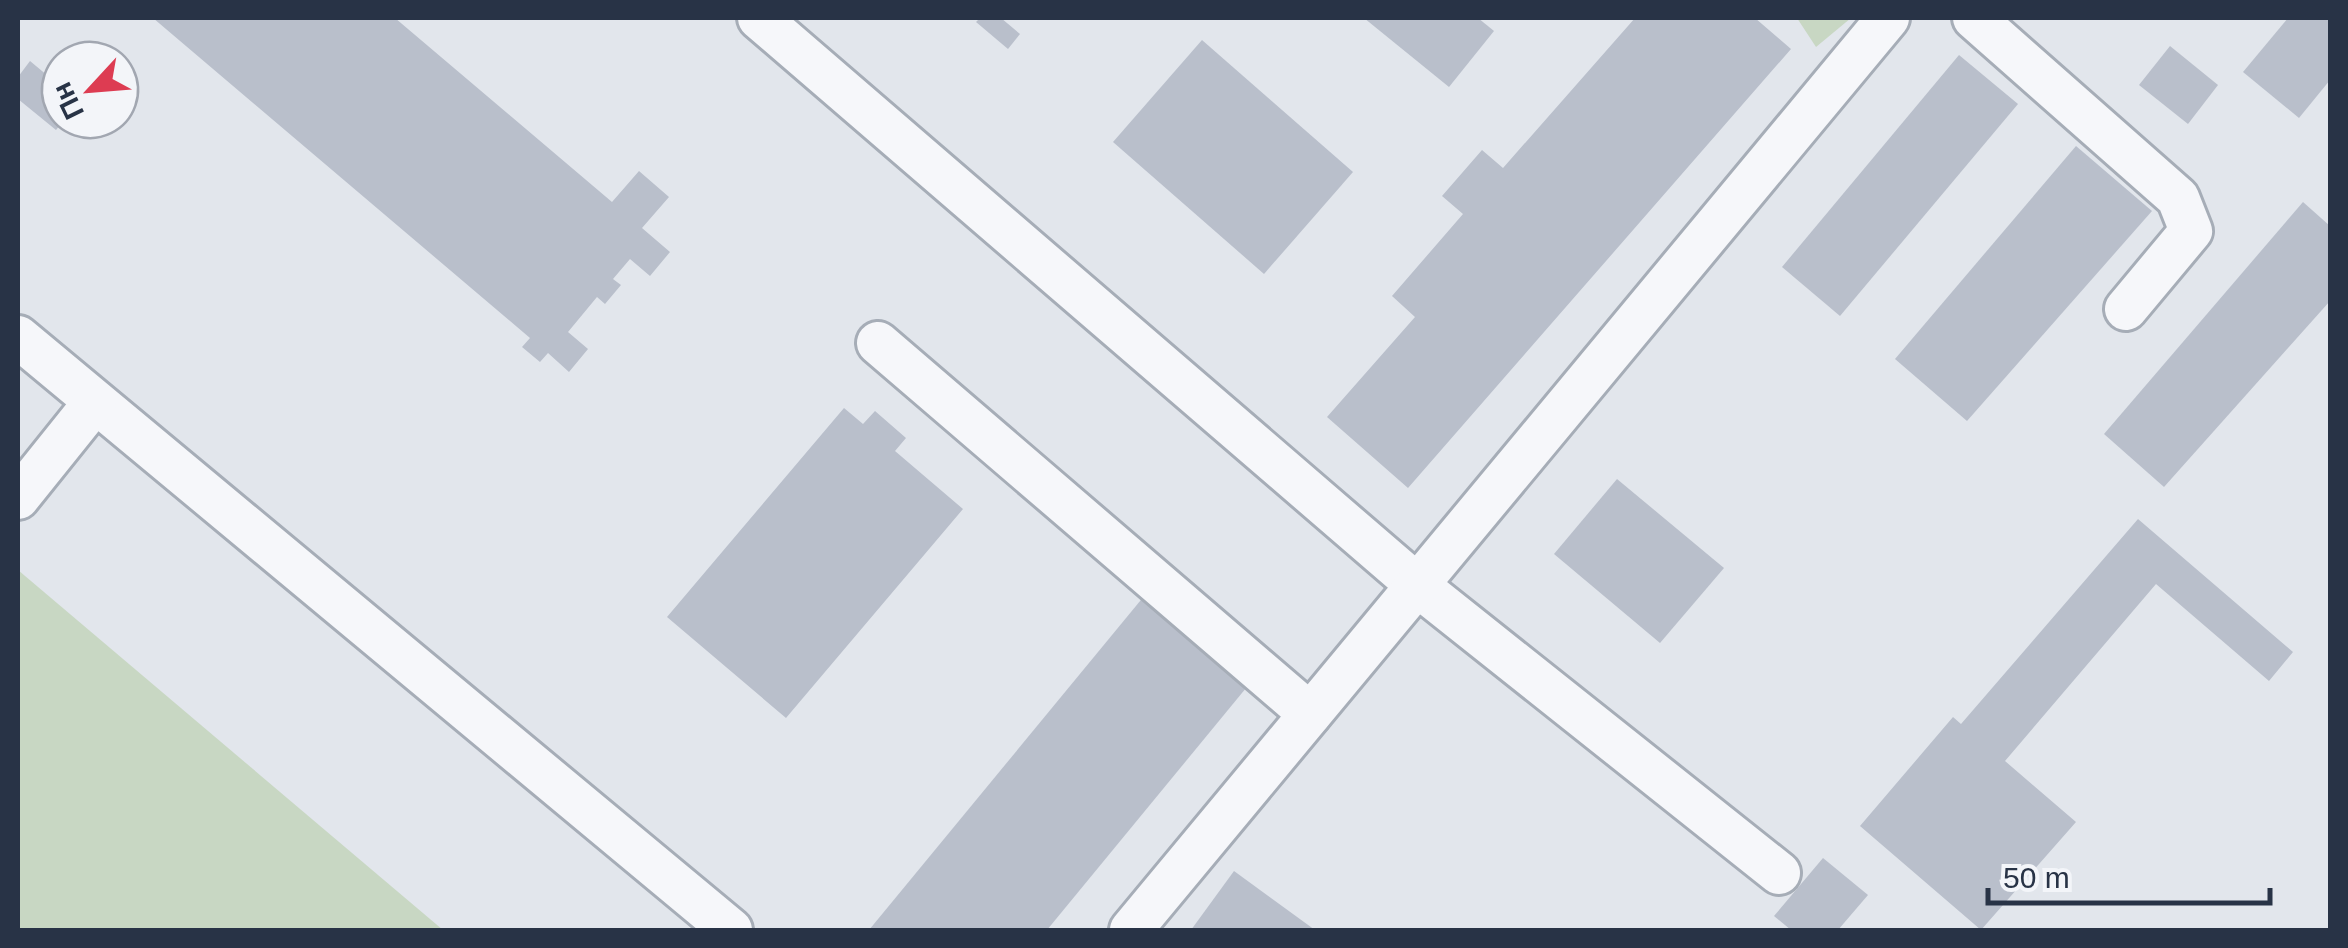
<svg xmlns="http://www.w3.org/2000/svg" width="2348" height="948" font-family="Helvetica,sans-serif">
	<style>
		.green { fill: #c8d7c3 }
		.building { fill: #b9bfcb }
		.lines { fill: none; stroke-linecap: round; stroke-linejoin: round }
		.minor-casing { stroke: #a6adb7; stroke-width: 48 }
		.minor { stroke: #f6f7fa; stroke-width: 42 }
	</style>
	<rect width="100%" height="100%" fill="#e2e6ec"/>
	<g class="green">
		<path d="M1797,18H1851L1816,47Z"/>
		<path d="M18,570L443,930H18Z"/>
	</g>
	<g class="building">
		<path d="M153,18H395L612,202L639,171L669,197L642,228L670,252L650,276L630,259L613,279L621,285L605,304L597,297L568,332L588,349L569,372L548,353L540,362L522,347L530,338Z"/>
		<path d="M980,18H1001L1020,34L1008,49L976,22Z"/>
		<path d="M1364,18H1478L1494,31L1449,87Z"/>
		<path d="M1635,18H1755L1791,49L1408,488L1327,417L1415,317L1392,296L1463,214L1442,196L1482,150L1503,168Z"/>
		<path d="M2288,18H2330V80L2299,118L2243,72Z"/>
		<path d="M1202,40L1353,172L1264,274L1113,142Z"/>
		<path d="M2170,46L2218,85L2188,124L2139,85Z"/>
		<path d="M1959,55L2018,104L1840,316L1782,267Z"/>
		<path d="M30,61L60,86V120H64L56,130L18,99V77Z"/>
		<path d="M2076,146L2152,211L1967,421L1895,359Z"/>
		<path d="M2303,202L2330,226V301L2164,487L2104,434Z"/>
		<path d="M844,408L863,424L875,411L906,438L895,451L963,509L786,718L667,617Z"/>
		<path d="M1617,479L1724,568L1660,643L1554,554Z"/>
		<path d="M2138,519L2293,652L2269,681L2156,584L2005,761L2076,822L1981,930L1860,826L1953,717L1961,724Z"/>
		<path d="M1145,595L1251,682L1047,930H869Z"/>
		<path d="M1823,858L1868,895L1838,930H1791L1774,916Z"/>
		<path d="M1234,871L1315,930H1191Z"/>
	</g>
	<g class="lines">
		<g class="minor-casing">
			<g id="minor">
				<path d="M759,18L1417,585L1779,873"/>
				<path d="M1974,18L2178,198L2191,231L2126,309"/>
				<path d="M18,337L731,930"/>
				<path d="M878,343L1310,714"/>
				<path d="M18,498L95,402"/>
				<path d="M1131,930L1888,18"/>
			</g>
		</g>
		<use href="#minor" class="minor"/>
	</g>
	<rect width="2348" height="948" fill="none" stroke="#283346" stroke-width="40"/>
	<g transform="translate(90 90) rotate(244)"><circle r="48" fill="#f3f5f9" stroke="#a2a7b1" stroke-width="2.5"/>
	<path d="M0-8L18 38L0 25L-18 38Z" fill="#dd3c52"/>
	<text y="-15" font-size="28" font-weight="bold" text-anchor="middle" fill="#283346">Пн</text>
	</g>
	<path d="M1988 888v15h282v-15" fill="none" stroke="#283346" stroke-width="5"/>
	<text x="2003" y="888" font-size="30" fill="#283346" stroke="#f3f5f9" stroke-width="8" paint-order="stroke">50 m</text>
</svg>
